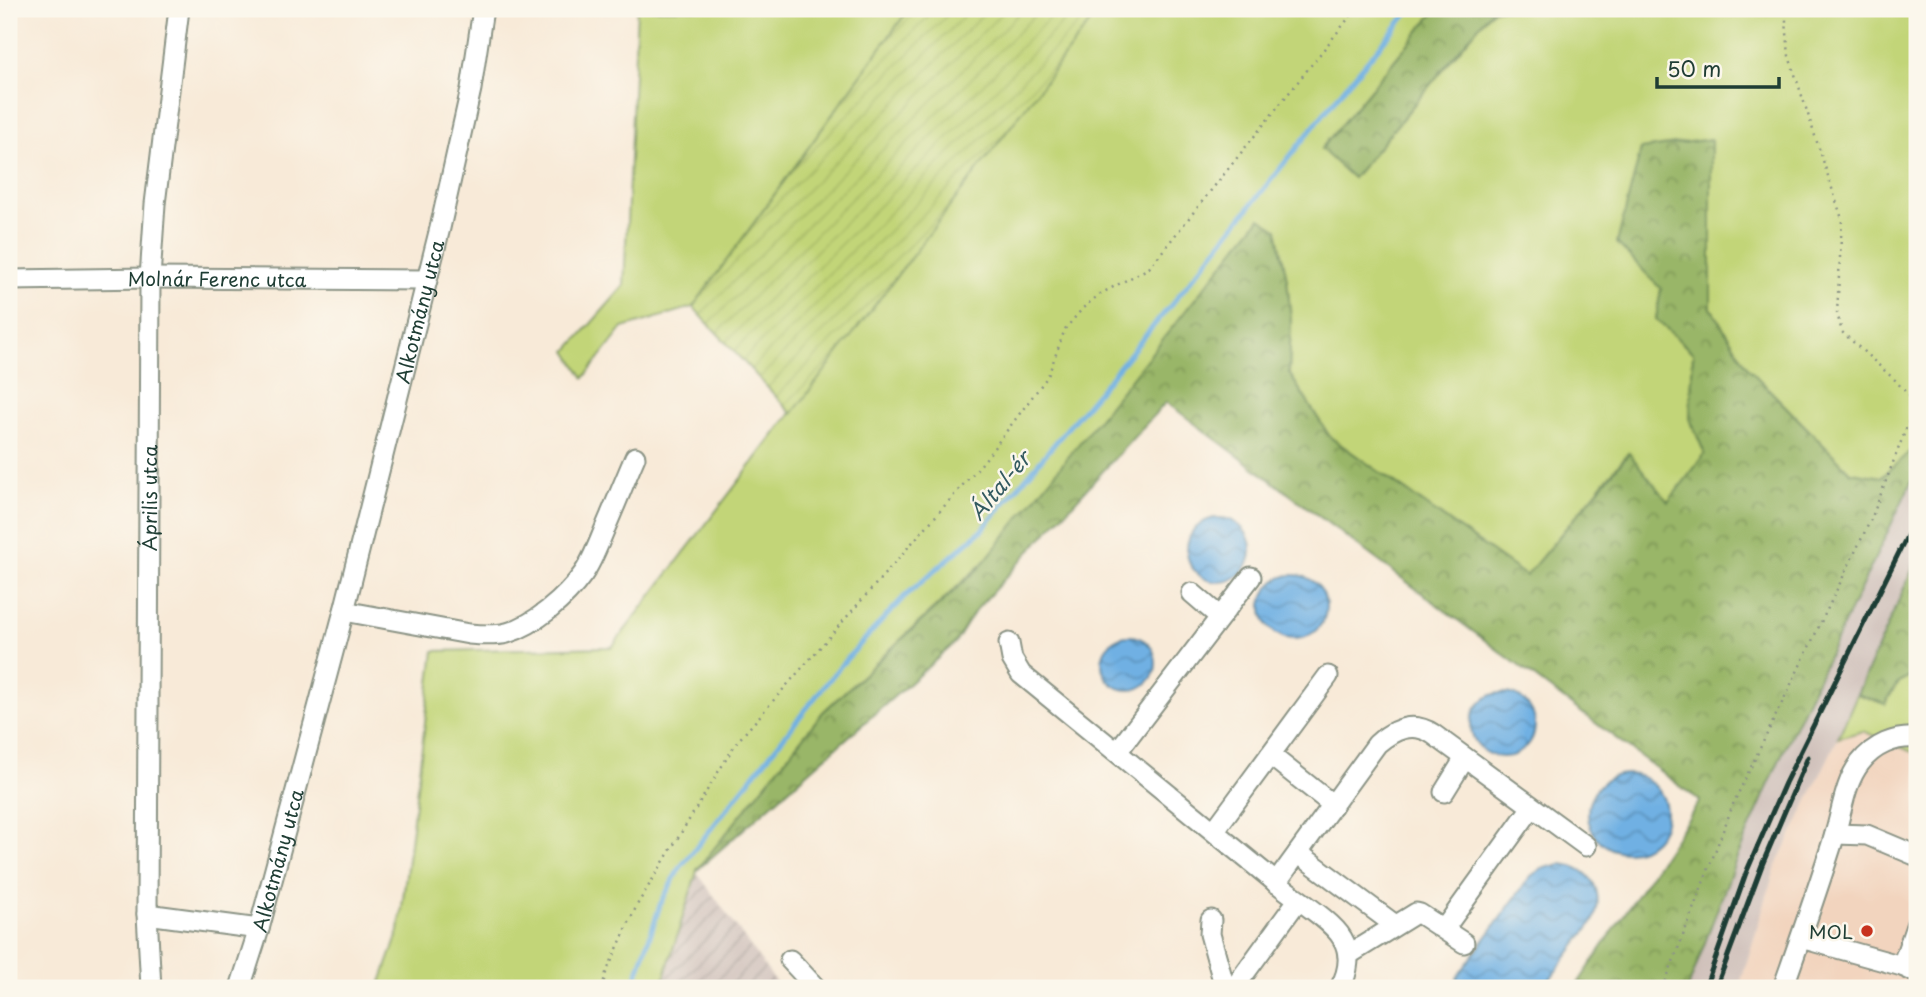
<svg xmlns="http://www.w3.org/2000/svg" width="1926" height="997" font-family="'Playpen Sans',sans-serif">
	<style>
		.built { fill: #f2d4be }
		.industrial { fill: url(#industrial-furrows) }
		.railway { fill: #cfc0ba }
		.grass { fill: #c2d578; stroke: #708956; stroke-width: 2 }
		.forest { fill: url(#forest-crowns); stroke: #5c7a4e; stroke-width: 2 }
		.garden { fill: url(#garden-furrows); stroke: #708956; stroke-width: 2 }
		.water { fill: url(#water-waves); stroke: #47768c; stroke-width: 2 }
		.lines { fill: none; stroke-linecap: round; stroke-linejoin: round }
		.stream { stroke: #6fb0e3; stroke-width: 5 }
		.minor-casing { stroke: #8c9486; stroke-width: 23 }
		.path { stroke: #8c9486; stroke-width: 2.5; stroke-dasharray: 2 5; stroke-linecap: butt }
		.minor { stroke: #fff; stroke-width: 19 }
		.rail { stroke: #1f3d34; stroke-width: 5 }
		.poi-dot { fill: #c8321e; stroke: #fbf7ec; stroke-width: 2.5 }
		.labels { text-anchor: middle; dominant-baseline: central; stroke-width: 5; stroke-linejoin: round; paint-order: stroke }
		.street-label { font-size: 19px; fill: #1f3d34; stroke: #fbf7ec }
		.poi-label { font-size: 19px; fill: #1f3d34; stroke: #fbf7ec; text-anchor: end }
		.water-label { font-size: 21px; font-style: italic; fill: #335a60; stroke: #fbf7ec }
	</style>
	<defs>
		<pattern id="industrial-furrows" width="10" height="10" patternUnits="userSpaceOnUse" patternTransform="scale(1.75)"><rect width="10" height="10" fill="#cfc0ba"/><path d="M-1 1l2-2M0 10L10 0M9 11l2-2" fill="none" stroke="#a79d98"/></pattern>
		<pattern id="forest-crowns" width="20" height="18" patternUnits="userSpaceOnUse" patternTransform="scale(1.75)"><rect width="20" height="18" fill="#99b668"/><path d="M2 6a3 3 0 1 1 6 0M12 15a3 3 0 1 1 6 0" fill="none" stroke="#7c9556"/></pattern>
		<pattern id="garden-furrows" width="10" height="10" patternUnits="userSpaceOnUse" patternTransform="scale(1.75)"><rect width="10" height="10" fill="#c2d578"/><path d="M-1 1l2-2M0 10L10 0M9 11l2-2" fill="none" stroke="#a6b868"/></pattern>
		<pattern id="water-waves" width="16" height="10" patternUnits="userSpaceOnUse" patternTransform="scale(1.75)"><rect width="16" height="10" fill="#6fb0e3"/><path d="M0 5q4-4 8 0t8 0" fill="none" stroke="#5b90b9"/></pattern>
	</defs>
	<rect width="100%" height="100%" fill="#fbf7ec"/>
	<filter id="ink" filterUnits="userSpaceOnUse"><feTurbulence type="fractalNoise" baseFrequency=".0143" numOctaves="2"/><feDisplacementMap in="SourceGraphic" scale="14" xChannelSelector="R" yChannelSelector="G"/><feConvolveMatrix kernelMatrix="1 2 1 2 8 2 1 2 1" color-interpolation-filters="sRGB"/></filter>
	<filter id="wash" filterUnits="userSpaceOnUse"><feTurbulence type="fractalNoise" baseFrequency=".00686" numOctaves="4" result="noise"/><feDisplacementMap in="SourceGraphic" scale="28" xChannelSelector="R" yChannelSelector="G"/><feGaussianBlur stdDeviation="1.57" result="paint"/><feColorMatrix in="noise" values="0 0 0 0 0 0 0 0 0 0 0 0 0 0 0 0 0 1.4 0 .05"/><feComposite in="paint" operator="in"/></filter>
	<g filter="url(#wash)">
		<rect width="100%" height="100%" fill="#f8ead8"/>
		<path class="built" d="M1863,731L1917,754V988H1739L1775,869L1838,738Z"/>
		<path class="industrial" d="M696,871L780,988H661Z"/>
		<path class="railway" d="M1917,470V559L1838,738L1775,869L1739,988H1688L1735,862L1782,754Z"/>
		<g class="grass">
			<path d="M637,9H909L693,307L623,328L584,378L567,351L624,286Z"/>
			<path d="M1100,9H1437L1321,149L1353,178L1493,9H1917V445L1882,477L1850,472L1748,368L1711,308V139L1661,289L1656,319L1693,353L1690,419L1705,454L1668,503L1628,453L1526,576L1330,437L1289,373L1291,320L1287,279L823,712L697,871L661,988H379L399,931L434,651L612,647Z"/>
			<path d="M1908,677L1917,680V754L1863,731L1838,738L1857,694L1885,704L1898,682Z"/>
		</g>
		<g class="forest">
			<path d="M1437,9H1493L1353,178L1321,149Z"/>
			<path d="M1711,139V308L1748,368L1850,472L1882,477L1917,445V470L1782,754L1735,862L1688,988H1575L1700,801L1166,402L975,611L955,643L696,871L823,712L979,568L1260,218L1277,229L1287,279L1291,320L1289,373L1330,437L1526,576L1629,453L1668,502L1705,454L1690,419L1693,353L1656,319L1661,289L1617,243L1641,149Z"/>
			<path d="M1917,559V680L1908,677L1898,682L1885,704L1857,694Z"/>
		</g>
		<path class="garden" d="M909,9H1100L792,414L693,307Z"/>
		<g class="water">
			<circle cx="1219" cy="550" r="32"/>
			<circle cx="1294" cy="607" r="32"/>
			<circle cx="1129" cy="663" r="27"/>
			<circle cx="1503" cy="725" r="32"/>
			<circle cx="1627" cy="813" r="39"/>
			<path d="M1560,864C1593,867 1605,893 1593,922L1543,988H1458L1457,978L1460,973L1531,876L1541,869Z"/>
		</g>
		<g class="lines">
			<path class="stream" d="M633,988L660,905L679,869L841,665L904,597L982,530L1176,299L1346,86L1411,9"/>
		</g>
	</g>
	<g filter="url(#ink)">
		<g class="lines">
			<g class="minor-casing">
				<g id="minor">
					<path id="s1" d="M9,280L150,278L427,280"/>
					<path d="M1192,593L1220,617"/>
					<path d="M344,611L469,634C481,635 495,636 507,633C536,624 565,599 583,574C593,560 599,542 606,526C616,503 625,480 635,457"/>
					<path d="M1009,643L1012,659L1021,674C1105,742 1189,811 1273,880C1290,895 1332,920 1342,938C1352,954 1348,973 1340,988"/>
					<path d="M1117,752L1251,577"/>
					<path d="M1270,755L1333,805"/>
					<path d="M1444,792L1465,758"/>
					<path d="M1214,831L1328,676"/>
					<path d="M1835,834L1867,835L1917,856"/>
					<path d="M1298,853L1395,925"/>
					<path d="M1276,883L1377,744C1394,729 1413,721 1433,734L1586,846"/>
					<path d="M147,914L259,929"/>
					<path d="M1211,920L1210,934L1225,988"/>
					<path d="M1444,929L1532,807"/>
					<path d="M1801,938L1902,966L1917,973"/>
					<path d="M1348,955L1416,913L1420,914L1464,943"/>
					<path d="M790,960L816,988"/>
					<path d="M1902,966L1917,923"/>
					<path id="s2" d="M151,988L147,914L150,278L155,204L179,9"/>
					<path id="s3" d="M240,988L259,929L344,611L440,228L471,89L483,9"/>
					<path d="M1234,988L1298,900"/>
					<path d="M1783,988C1801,937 1819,886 1835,834C1842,811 1845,782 1860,763C1874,745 1895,736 1917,738"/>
				</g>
			</g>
			<g class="path">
				<path d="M602,988L606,973L637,905L736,743L984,461L1048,376L1065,329L1083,308L1100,294L1149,268L1356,9"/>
				<path d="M1663,988L1734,802L1872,517L1911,416L1910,397L1895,380L1842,332L1837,313L1842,219L1789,56L1785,9"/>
			</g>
			<use href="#minor" class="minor"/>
			<g class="rail">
				<path d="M1705,988L1746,873L1785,783L1917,516"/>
				<path d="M1716,988L1762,865L1808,757"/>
			</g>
		</g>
	</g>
	<circle class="poi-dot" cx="1867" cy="931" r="7"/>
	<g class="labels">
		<g class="street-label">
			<text stroke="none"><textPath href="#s1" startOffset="208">Molnár Ferenc utca</textPath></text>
			<text stroke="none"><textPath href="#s3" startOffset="700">Alkotmány utca</textPath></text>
			<text stroke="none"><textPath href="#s2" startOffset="490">Április utca</textPath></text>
			<text stroke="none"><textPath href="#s3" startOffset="133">Alkotmány utca</textPath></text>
		</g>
		<g class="poi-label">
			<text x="1853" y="931">MOL</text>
		</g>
		<g class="water-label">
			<text transform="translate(999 485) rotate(-50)">Által-ér</text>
		</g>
	</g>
	<rect width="1926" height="997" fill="none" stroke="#fbf7ec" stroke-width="35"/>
	<path d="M1657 77v10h122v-10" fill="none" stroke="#1f3d34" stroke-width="3.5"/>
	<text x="1667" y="77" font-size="21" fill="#1f3d34" stroke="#fbf7ec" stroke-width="5" paint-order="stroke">50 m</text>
</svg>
